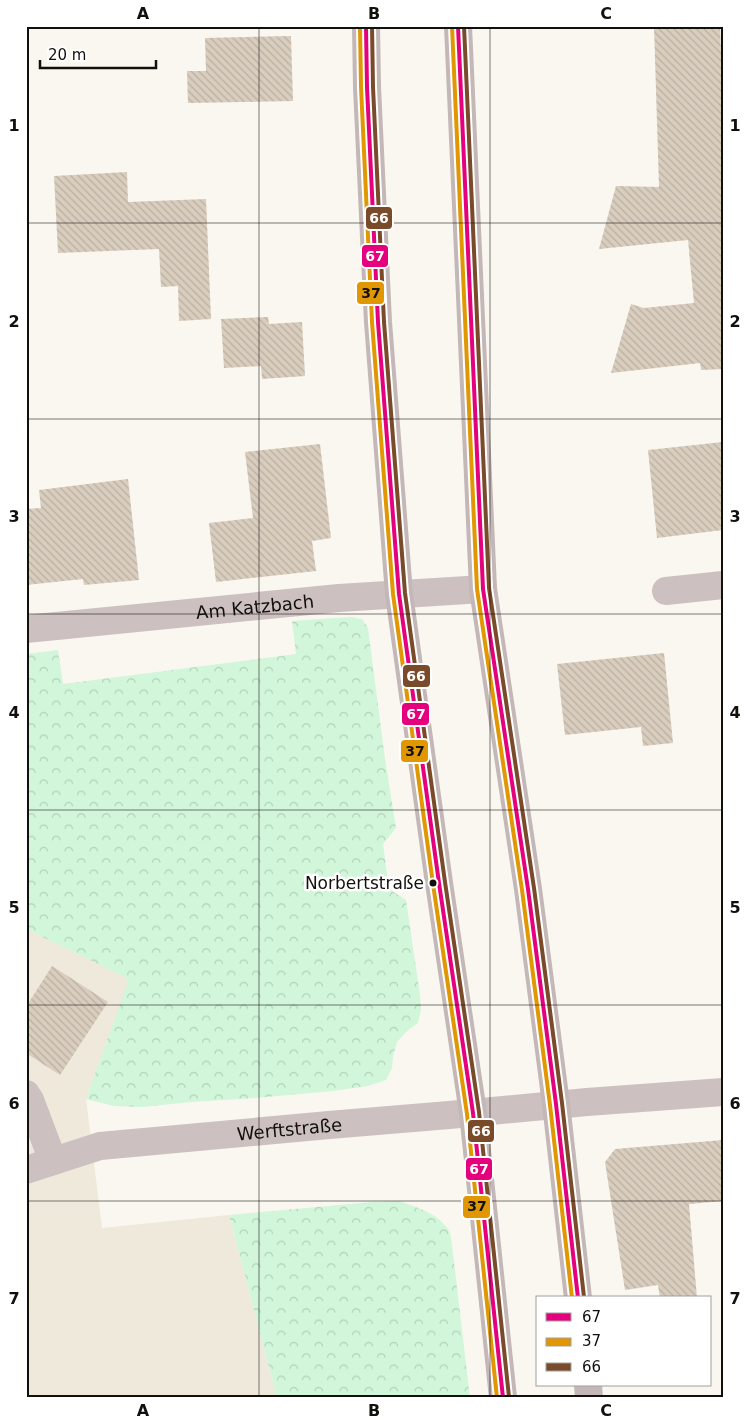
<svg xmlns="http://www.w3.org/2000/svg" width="749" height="1424" font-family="'DejaVu Sans',sans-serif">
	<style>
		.built { fill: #eee9db }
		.forest { fill: url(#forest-crowns) }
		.building { fill: url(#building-back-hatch) }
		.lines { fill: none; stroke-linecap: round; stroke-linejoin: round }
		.minor { stroke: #ccc0c0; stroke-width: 28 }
		.major { stroke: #c4b7b7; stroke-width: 28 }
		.bus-1-casing { stroke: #fff; stroke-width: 8 }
		.bus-2-casing { stroke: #fff; stroke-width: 8 }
		.bus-3-casing { stroke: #fff; stroke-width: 8 }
		.bus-1 { stroke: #e5007d; stroke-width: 4 }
		.bus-2 { stroke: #e09701; stroke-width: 4 }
		.bus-3 { stroke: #7a4b2a; stroke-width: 4 }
		.grid { fill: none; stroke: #12100c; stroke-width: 1; stroke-opacity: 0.55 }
		.bus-dot { fill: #12100c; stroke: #fff; stroke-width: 2 }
		.labels { text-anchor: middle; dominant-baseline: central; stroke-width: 5; stroke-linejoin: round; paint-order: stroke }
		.bus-label { font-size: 17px; fill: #12100c; stroke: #fff; text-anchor: end }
		.street-label { font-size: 18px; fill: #12100c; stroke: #fff }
		.line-badge { stroke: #fff; stroke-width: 2 }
		.badge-label { font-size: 14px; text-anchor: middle; font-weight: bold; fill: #fff }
		.pale-badge-label { font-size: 14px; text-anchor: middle; font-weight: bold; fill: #111 }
		.neatline { fill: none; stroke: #12100c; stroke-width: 2 }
		.grid-label { font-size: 16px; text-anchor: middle; font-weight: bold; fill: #12100c }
	</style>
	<defs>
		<pattern id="forest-crowns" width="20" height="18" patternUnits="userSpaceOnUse" patternTransform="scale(1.25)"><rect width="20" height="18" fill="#d1f6d9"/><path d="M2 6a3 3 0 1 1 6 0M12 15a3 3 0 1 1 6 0" fill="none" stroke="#b2d2b9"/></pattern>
		<pattern id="building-back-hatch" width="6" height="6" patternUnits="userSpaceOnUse" patternTransform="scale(1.25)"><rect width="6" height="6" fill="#d9cdbe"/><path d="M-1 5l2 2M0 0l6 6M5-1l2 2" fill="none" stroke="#b9afa2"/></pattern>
	</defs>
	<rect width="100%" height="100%" fill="#f9f7f0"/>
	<path class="built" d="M26,929L130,979L86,1099L102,1228L229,1215L277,1398H26Z"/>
	<g class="forest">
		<path d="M351,617L362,619L368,628L385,759L396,828L383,844L389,889L406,900L420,995L421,1010L418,1023L407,1031L397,1042L393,1056L392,1068L386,1080L368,1086L333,1091L255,1098L191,1102L143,1107L114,1106L86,1099L129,979L26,929V654L58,650L63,684L296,654L292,621Z"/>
		<path d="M399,1201C416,1207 437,1213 448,1229C451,1233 451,1240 452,1245L470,1398H277L229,1215L372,1202Z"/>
	</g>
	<g class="building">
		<path d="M654,26H720L723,105V369L701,370L700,363L611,373L631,304L644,308L694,303L688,240L599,249L616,186L659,187Z"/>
		<path d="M291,36L293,101L188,103L187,71H206L205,38Z"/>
		<path d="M127,172L128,202L206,199L211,319L179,321L178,286L161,287L159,249L58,253L54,176Z"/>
		<path d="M268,317L269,324L302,322L305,376L262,379L261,366L224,368L221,319Z"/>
		<path d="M723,442V530L657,538L648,450Z"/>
		<path d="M320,444L331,538L312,541L316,571L216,582L209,523L253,518L245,452Z"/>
		<path d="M128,479L139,580L84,585L83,579L26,585V509L41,508L39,490Z"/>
		<path d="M664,653L673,743L643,746L641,727L565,735L557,664Z"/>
		<path d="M52,966L108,1002L60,1075L26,1053V1007Z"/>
		<path d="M723,1140V1201L689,1204L697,1298H660L658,1285L625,1290L605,1162L615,1149Z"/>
	</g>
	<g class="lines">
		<g class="minor">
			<path d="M666,591L723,585"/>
			<path id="s1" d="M26,629L339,598L483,589"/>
			<path d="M26,1094L30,1100L53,1161"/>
			<path id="s2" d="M26,1170L100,1146L329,1125L449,1115L587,1102L723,1092"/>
		</g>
		<g class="major">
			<path d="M366,26L367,87L378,322L399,594L439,883L473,1113L503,1398"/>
			<path d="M458,26L483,589L528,889L556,1104L578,1298"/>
			<path d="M588,1385L589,1398"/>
		</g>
		<g class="bus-1-casing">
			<g id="bus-1">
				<path d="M366,26L367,87L378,322L399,594L439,883L473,1113L503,1398"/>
				<path d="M458,26L483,589L528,889L556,1104L578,1298"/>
			</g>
		</g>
		<g class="bus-2-casing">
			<g id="bus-2">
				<path d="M360,26L361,87L372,322L393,594L433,884L467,1114L497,1398"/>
				<path d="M452,26L477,589L522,890L550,1105L572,1298"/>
			</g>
		</g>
		<g class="bus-3-casing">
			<g id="bus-3">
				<path d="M372,26L373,87L384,322L405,593L445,882L479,1112L509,1397"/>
				<path d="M464,26L489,588L534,888L562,1103L584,1297"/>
			</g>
		</g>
		<use href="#bus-1" class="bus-1"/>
		<use href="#bus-2" class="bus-2"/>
		<use href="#bus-3" class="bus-3"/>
	</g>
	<path class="grid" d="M259,26V1398M490,26V1398M26,223H723M26,419H723M26,614H723M26,810H723M26,1005H723M26,1201H723"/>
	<circle class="bus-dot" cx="433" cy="883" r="4.5"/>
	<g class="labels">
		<g class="bus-label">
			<text x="424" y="883">Norbertstraße</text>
		</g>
		<g class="street-label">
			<text stroke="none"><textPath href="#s1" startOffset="230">Am Katzbach</textPath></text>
			<text stroke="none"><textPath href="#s2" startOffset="268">Werftstraße</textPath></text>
		</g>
	</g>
	<g class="line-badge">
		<rect x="365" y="206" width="28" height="24" rx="5" fill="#7a4b2a"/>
		<rect x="361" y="244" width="28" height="24" rx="5" fill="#e5007d"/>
		<rect x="356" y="281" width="29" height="24" rx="5" fill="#e09701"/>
		<rect x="402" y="664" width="29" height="24" rx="5" fill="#7a4b2a"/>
		<rect x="401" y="702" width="29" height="24" rx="5" fill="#e5007d"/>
		<rect x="400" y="739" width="29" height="24" rx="5" fill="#e09701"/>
		<rect x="467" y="1119" width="28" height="24" rx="5" fill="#7a4b2a"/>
		<rect x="465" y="1157" width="28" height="24" rx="5" fill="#e5007d"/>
		<rect x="462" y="1195" width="29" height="24" rx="5" fill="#e09701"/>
	</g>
	<g class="badge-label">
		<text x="379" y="223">66</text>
		<text x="375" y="261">67</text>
		<text x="416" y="681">66</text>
		<text x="416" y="719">67</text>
		<text x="481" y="1136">66</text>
		<text x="479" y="1174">67</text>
	</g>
	<g class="pale-badge-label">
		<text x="371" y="298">37</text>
		<text x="415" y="756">37</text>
		<text x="477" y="1211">37</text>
	</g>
	<rect width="749" height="1424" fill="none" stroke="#ffffff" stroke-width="55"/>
	<rect x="536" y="1296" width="175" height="90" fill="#ffffff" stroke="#a09f9e"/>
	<rect x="546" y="1313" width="25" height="8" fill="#e5007d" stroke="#a09f9e"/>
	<text x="582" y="1322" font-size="15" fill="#12100c">67</text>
	<rect x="546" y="1338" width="25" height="8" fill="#e09701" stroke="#a09f9e"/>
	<text x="582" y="1346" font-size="15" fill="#12100c">37</text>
	<rect x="546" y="1363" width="25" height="8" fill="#7a4b2a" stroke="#a09f9e"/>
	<text x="582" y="1372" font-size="15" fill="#12100c">66</text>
	<path d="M40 60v8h116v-8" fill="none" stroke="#12100c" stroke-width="2.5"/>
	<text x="48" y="60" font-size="15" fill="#12100c" stroke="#ffffff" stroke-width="4" paint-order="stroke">20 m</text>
	<rect x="28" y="28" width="694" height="1368" class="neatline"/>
	<g class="grid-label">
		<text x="143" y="19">A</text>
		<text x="374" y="19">B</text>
		<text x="606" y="19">C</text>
		<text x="14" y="131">1</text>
		<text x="735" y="131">1</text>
		<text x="14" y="327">2</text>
		<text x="735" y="327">2</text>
		<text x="14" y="522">3</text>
		<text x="735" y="522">3</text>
		<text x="14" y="718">4</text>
		<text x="735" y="718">4</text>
		<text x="14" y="913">5</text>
		<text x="735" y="913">5</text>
		<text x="14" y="1109">6</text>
		<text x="735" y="1109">6</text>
		<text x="14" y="1304">7</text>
		<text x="735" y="1304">7</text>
		<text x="143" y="1416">A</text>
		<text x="374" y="1416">B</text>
		<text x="606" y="1416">C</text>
	</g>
</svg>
